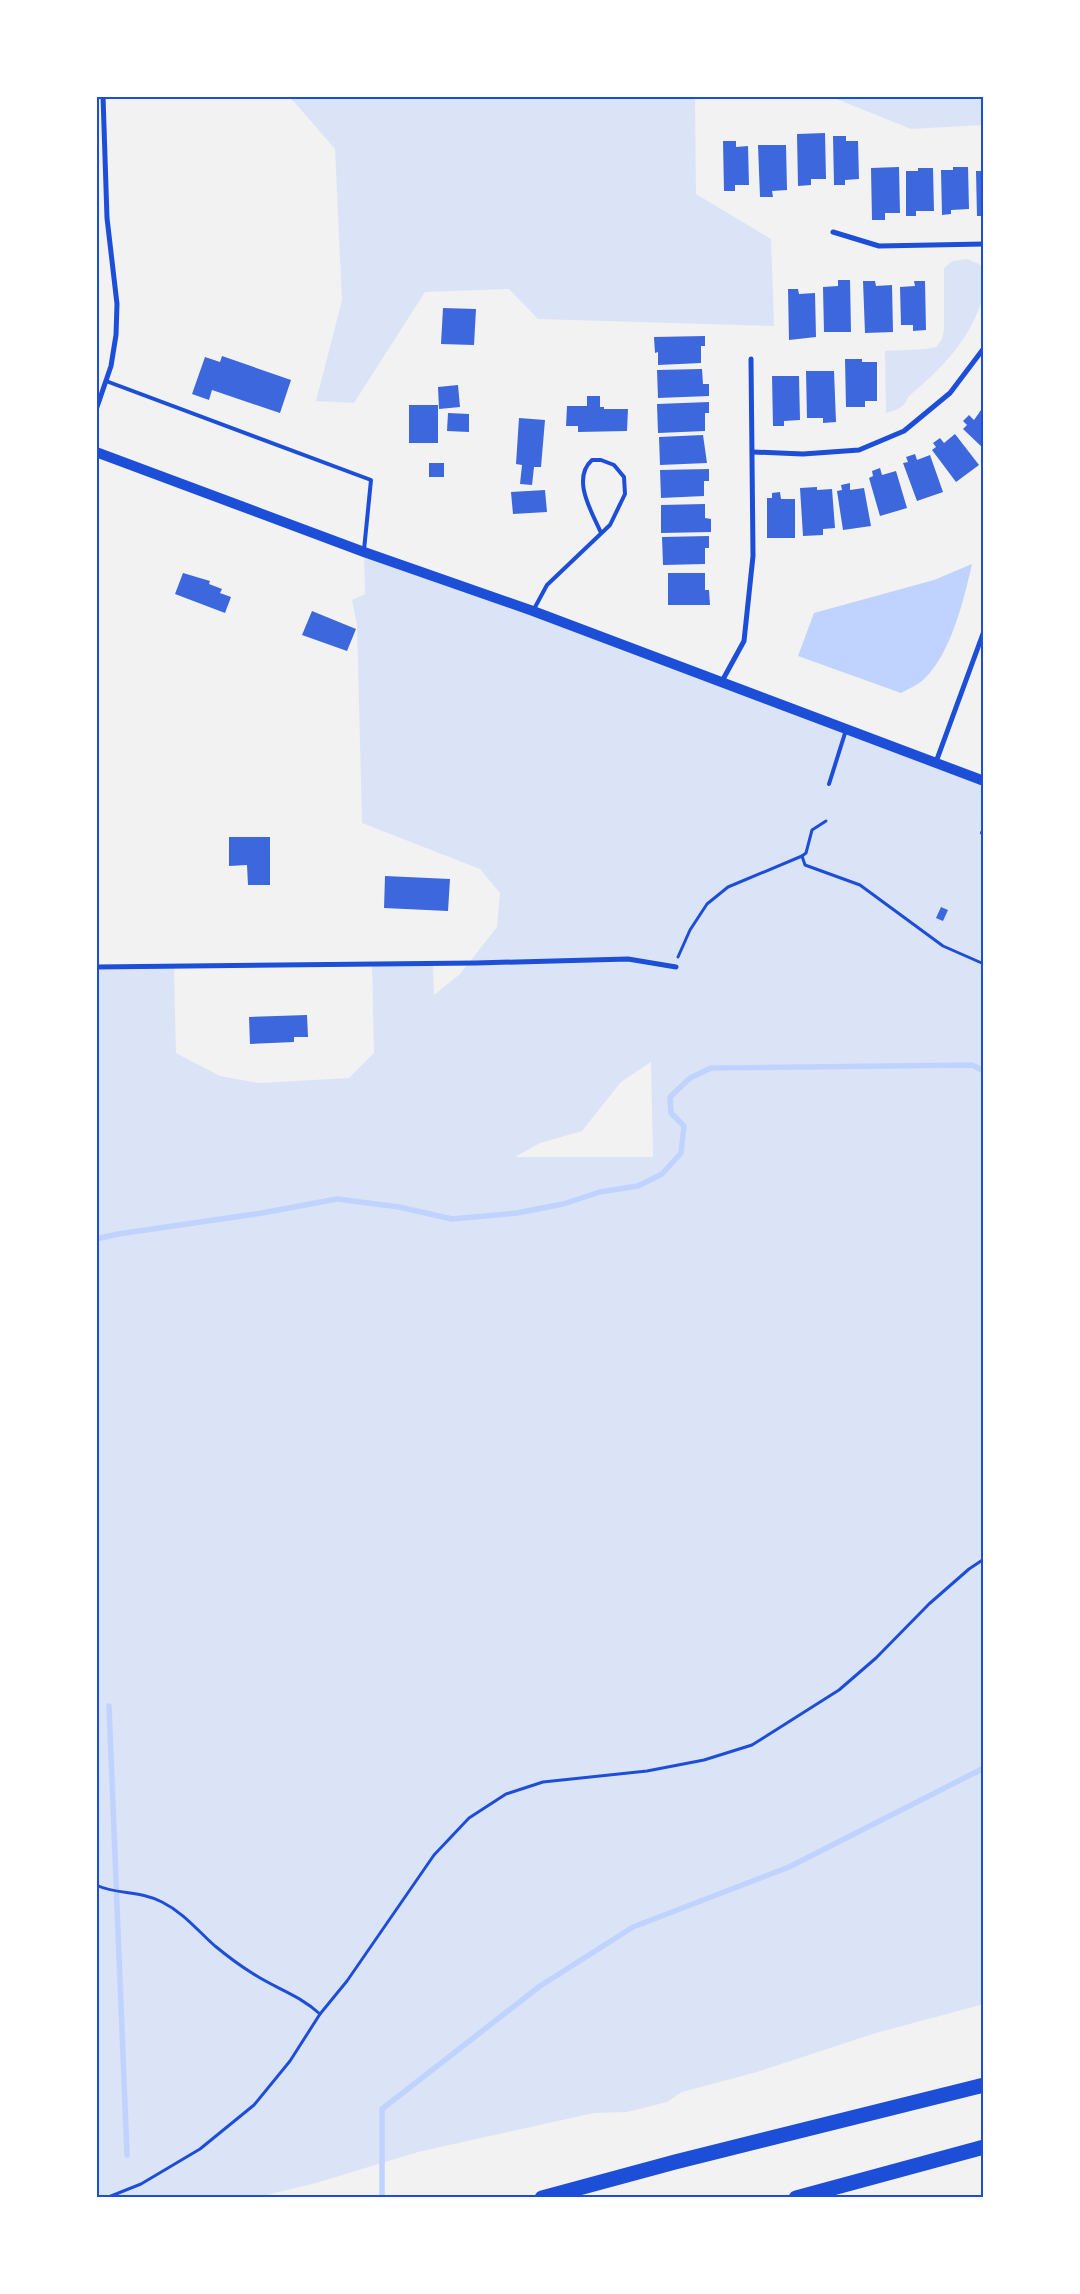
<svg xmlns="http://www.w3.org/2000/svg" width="1080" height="2294" font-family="'PT Sans',sans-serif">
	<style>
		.green { fill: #dbe4f7; fill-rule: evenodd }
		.water { fill: #bfd3fe }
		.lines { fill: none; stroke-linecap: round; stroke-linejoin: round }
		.stream { stroke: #bfd3fe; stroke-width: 5.5 }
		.building { fill: #3d67dc }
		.path { stroke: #1d4ed8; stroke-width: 3 }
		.service { stroke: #1d4ed8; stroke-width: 4 }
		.minor { stroke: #1d4ed8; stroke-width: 5 }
		.secondary { stroke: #1d4ed8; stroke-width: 10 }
		.motorway { stroke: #1d4ed8; stroke-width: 15 }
		.neatline { fill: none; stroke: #1d4ed8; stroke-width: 2 }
	</style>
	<rect width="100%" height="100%" fill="#f2f2f2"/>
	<g class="green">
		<path d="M289,96H695L696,194L771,239L774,326L538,319L509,289L425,292L354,403L316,401L342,300L335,149Z"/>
		<path d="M829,96H984V125L911,129Z"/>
		<path d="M967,259L979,264L984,270C984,278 985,289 983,297C969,342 942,368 908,397C905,408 896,410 886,413L885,351L926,349L936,347L942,339L944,329V268L953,261Z"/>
		<path d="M364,552L984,781V2004L876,2033L757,2072L682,2092L667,2102L627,2112L594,2113L418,2152L316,2183L254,2198H96V967L174,966L176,1053L220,1076L259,1083L349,1078L374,1053L372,964L433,963L434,995L460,974L497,927L500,893L480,869L362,823L357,625L352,600L365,594ZM651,1062L653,1157H515L540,1143L582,1131L621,1082Z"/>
	</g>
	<path class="water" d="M972,564C964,599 951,654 924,679C918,685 908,689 901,693L798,656L814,613L934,580Z"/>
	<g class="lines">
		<g class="stream">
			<path d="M96,1239L118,1234L262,1213L337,1199L399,1207L452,1219L517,1213L563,1204L600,1192L638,1186L662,1174L681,1153L684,1126L671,1113L670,1097L690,1078L711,1068L972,1065L984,1071"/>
			<path d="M109,1706L127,2155"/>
			<path d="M382,2198V2109L540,1986L633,1927L789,1867L984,1768"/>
		</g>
	</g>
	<g class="building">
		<path d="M825,133L826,179H811V185L798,186L797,134Z"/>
		<path d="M833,136H846V141H858L859,179L845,180V185H834Z"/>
		<path d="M723,141H736V147L748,146L749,185H735V191H724Z"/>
		<path d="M758,145H786L787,190L772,191L773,197H760Z"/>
		<path d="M899,167L900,213H885V220H872L871,168Z"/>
		<path d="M953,167H968L969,209L951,210V214L942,215L941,170H953Z"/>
		<path d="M918,168H933L934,211H916V216H906V171H918Z"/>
		<path d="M976,171H984V216H977Z"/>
		<path d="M838,280H850L851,332H824L823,287L838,286Z"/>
		<path d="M863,281H875L876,286L892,285L893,332L865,333Z"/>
		<path d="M914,281H925L926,330L913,331V325H901L900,287L915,286Z"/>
		<path d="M788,289H798L799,294L815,293L816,337L789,340Z"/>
		<path d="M443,308L476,309L474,345L441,344Z"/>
		<path d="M705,336V346H701V363L658,365V352L655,353L654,337Z"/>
		<path d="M222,356L291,380L280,413L212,390L209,400L192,394L205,357L220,362Z"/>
		<path d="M845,359H862V362H877V401H865V407H846Z"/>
		<path d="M702,369L703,384H709V396L658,398L657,370Z"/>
		<path d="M806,371H834L836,422L823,423V418H807Z"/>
		<path d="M772,376H799L800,420L784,421V426H773Z"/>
		<path d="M458,385L460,407L439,409L438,387Z"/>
		<path d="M587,396H600V407H604V409H628L627,431L578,432V426H566L567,406H587Z"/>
		<path d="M709,402V413H705V431L658,433L657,404Z"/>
		<rect x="409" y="405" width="29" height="38"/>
		<path d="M981,410L984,413V449L963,429L967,425L963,421L969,415L974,420Z"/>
		<path d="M448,413L469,414V432L447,431Z"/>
		<path d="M519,418L545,420L541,467H534L532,485L520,484L522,465L516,464Z"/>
		<path d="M955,434L979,465L956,482L932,450L936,447L933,443L940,438L944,443Z"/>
		<path d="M703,435L707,463L660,465L659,437Z"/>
		<path d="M915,454L917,460L930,455L943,492L917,501L903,463L908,462L906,457Z"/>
		<rect x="429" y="463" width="15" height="14"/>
		<path d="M880,468L882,475L896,471L907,508L880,516L869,478L873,476L872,471Z"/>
		<path d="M709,469V481H704V496L661,498L660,470Z"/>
		<path d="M850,483V490L864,488L871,526L843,530L837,491L842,490L841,485Z"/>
		<path d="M817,487V490L832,489L835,528L823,529V535L803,536L800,488Z"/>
		<path d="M545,490L547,512L513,514L511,492Z"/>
		<path d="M780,492L781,499H795V538H767V498H772V493Z"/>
		<path d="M705,504V518L711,519V532L661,533V505Z"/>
		<path d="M709,536V548H705V564L663,565L662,537Z"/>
		<path d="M183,573L210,581L209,584L222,589L220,593L231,597L225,613L175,594Z"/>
		<path d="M668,573H705V590H709L710,605H668Z"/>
		<path d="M312,611L356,629L347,651L302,635Z"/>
		<path d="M229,837H270V885H248L247,865L229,866Z"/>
		<path d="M385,876L450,879L448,911L384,908Z"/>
		<path d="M941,907L948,910L943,921L936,918Z"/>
		<path d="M307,1015L308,1037H294V1042L250,1044L249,1017Z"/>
	</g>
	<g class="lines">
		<g class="path">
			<path d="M802,856L805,865L860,885L943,946L984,964"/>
			<path d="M678,957L690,930L707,904L728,887L802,856L806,853L812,830L826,821"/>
			<path d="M96,1885C117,1895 139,1890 162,1902C184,1913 197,1930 215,1946C226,1955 239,1965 252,1973C276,1989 298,1994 320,2014"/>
			<path d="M106,2198L141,2184L200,2149L254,2105L290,2061L320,2014L347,1981L434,1855L469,1818L506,1794L543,1782L647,1771L704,1760L752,1745L839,1690L876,1658L929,1604L969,1569L984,1559"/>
		</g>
		<g class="service">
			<path d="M106,381L371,480L364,550"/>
			<path d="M534,609L547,585L610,525L625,494L624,477L614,465L601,460H592C571,479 592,512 601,533"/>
			<path d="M829,784L846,730"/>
			<path d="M982,833L984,829"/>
		</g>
		<g class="minor">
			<path d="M833,232L879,246L984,244"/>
			<path d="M96,410L111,366L116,335L117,304L107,218L103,96"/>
			<path d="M753,452L803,454L859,450L904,431L950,393L984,348"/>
			<path d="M721,683L744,641L753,556L751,359"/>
			<path d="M936,762L984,631"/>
			<path d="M96,967L476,963L628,959L676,967"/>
		</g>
		<path class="secondary" d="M96,452L364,552L533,611L984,781"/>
		<g class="motorway">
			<path d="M542,2198L675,2162L984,2085"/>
			<path d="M796,2198L984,2147"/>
		</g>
	</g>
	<rect width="1080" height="2294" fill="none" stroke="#ffffff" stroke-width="195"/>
	<rect x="98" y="98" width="884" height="2098" class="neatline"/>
</svg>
